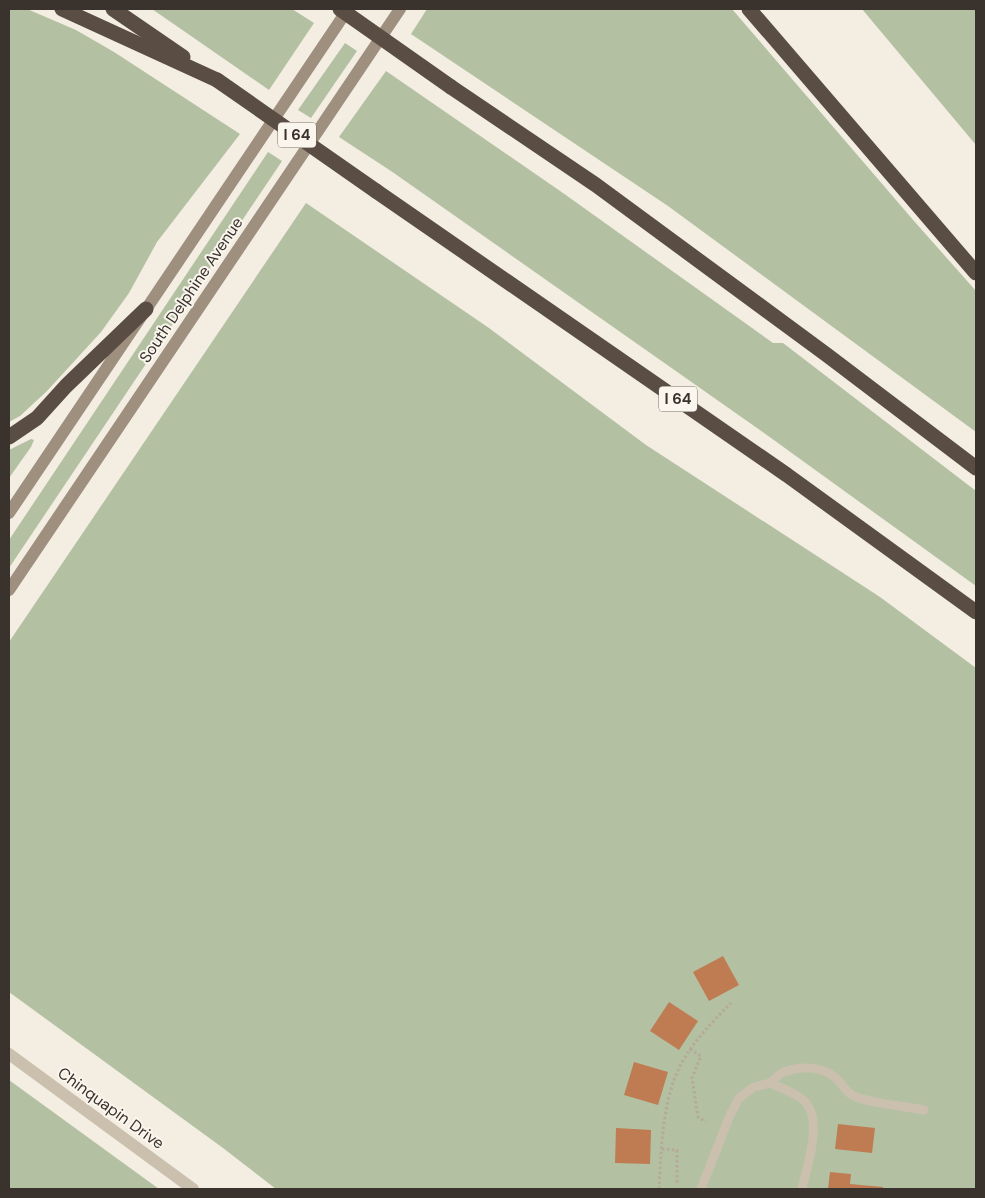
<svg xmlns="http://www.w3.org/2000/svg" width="985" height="1198" font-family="'DM Sans',sans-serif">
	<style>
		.green { fill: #b3c1a2 }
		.building { fill: #bf7c53 }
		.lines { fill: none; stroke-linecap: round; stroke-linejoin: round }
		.path { stroke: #b6a998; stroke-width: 3; stroke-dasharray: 2.5 2.5; stroke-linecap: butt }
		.lane { stroke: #cbbfae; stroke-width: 9 }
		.street { stroke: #cbbfae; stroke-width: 12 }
		.secondary { stroke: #9e8f7f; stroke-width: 12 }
		.highway { stroke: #5a4e44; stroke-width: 15 }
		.highway-bridge { stroke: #5a4e44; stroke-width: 15 }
		.labels { text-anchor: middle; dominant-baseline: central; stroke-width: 4; stroke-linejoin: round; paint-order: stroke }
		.shield { fill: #faf6ee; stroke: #746d66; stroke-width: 1 }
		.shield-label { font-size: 15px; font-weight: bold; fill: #3a322c }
		.street-label { font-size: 16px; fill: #3a322c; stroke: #faf6ee }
	</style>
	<rect width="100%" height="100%" fill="#f3ede2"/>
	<g class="green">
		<path d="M9,9H27L76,30L114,52L240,134L157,242L129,293L101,332L47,391L20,416L9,422Z"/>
		<path d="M152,9H292L314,23L269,90Z"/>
		<path d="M427,9H732L914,221L976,291V432L668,206L411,34Z"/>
		<path d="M862,9H976V145Z"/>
		<path d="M345,43L357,51L311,118L298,110Z"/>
		<path d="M386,71L563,193L773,343H783L976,491V586L757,428L391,171L339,137Z"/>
		<path d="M268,152L282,161L9,568V540Z"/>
		<path d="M306,203L489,328L646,445L880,597L976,668V1189H276L223,1148L9,992V642Z"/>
		<path d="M31,439L34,440L31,447L9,478V450Z"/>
		<path d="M9,1080L159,1189H9Z"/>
	</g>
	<g class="building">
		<path d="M723,956L739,985L709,1001L693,972Z"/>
		<path d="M669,1002L698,1021L679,1050L650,1031Z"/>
		<path d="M634,1062L668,1072L658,1105L624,1095Z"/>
		<path d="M838,1124L875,1128L872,1153L835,1149Z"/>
		<path d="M616,1128L651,1130L650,1164L615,1163Z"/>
		<path d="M830,1172L851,1174L850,1184L883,1187V1189H828Z"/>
	</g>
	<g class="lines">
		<g class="path">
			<path d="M690,1049L701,1056L692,1078L698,1117L706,1122"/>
			<path d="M662,1149L677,1150V1185"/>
			<path d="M659,1189C661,1153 662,1114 674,1080C684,1051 710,1024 731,1003"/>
		</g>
		<g class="lane">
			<path d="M770,1083C774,1080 778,1075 782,1073C799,1065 823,1066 837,1079C843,1085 847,1094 856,1097C875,1104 903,1106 924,1110"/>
			<path d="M701,1189L730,1115L739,1098L754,1087L770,1083C781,1088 793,1092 802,1099C825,1117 807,1165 802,1189"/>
		</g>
		<path class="street" d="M9,1054L193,1189"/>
		<g class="secondary">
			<path d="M9,513L348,9"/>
			<path d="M9,590L400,9"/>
		</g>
		<g class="highway">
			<path d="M62,9L217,80"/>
			<path d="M113,9L183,57"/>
			<path d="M749,9L976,273"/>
			<path d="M451,87L596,185L827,355L976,468"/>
			<path d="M376,191L787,475L976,612"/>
			<path d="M9,437L37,418L66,386L146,309"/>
		</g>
		<g class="highway-bridge">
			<path d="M340,9L451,87"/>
			<path d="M217,80L376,191"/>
		</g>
	</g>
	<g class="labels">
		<g class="shield">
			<rect x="278" y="122.5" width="38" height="25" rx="4"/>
			<rect x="659" y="386.5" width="38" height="25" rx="4"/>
		</g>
		<g class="shield-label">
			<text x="297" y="135">I 64</text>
			<text x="678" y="399">I 64</text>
		</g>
		<g class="street-label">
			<text transform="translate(191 290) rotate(-56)">South Delphine Avenue</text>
			<text transform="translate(111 1108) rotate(36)">Chinquapin Drive</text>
		</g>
	</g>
	<rect width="985" height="1198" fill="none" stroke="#3a322c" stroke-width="20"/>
</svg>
